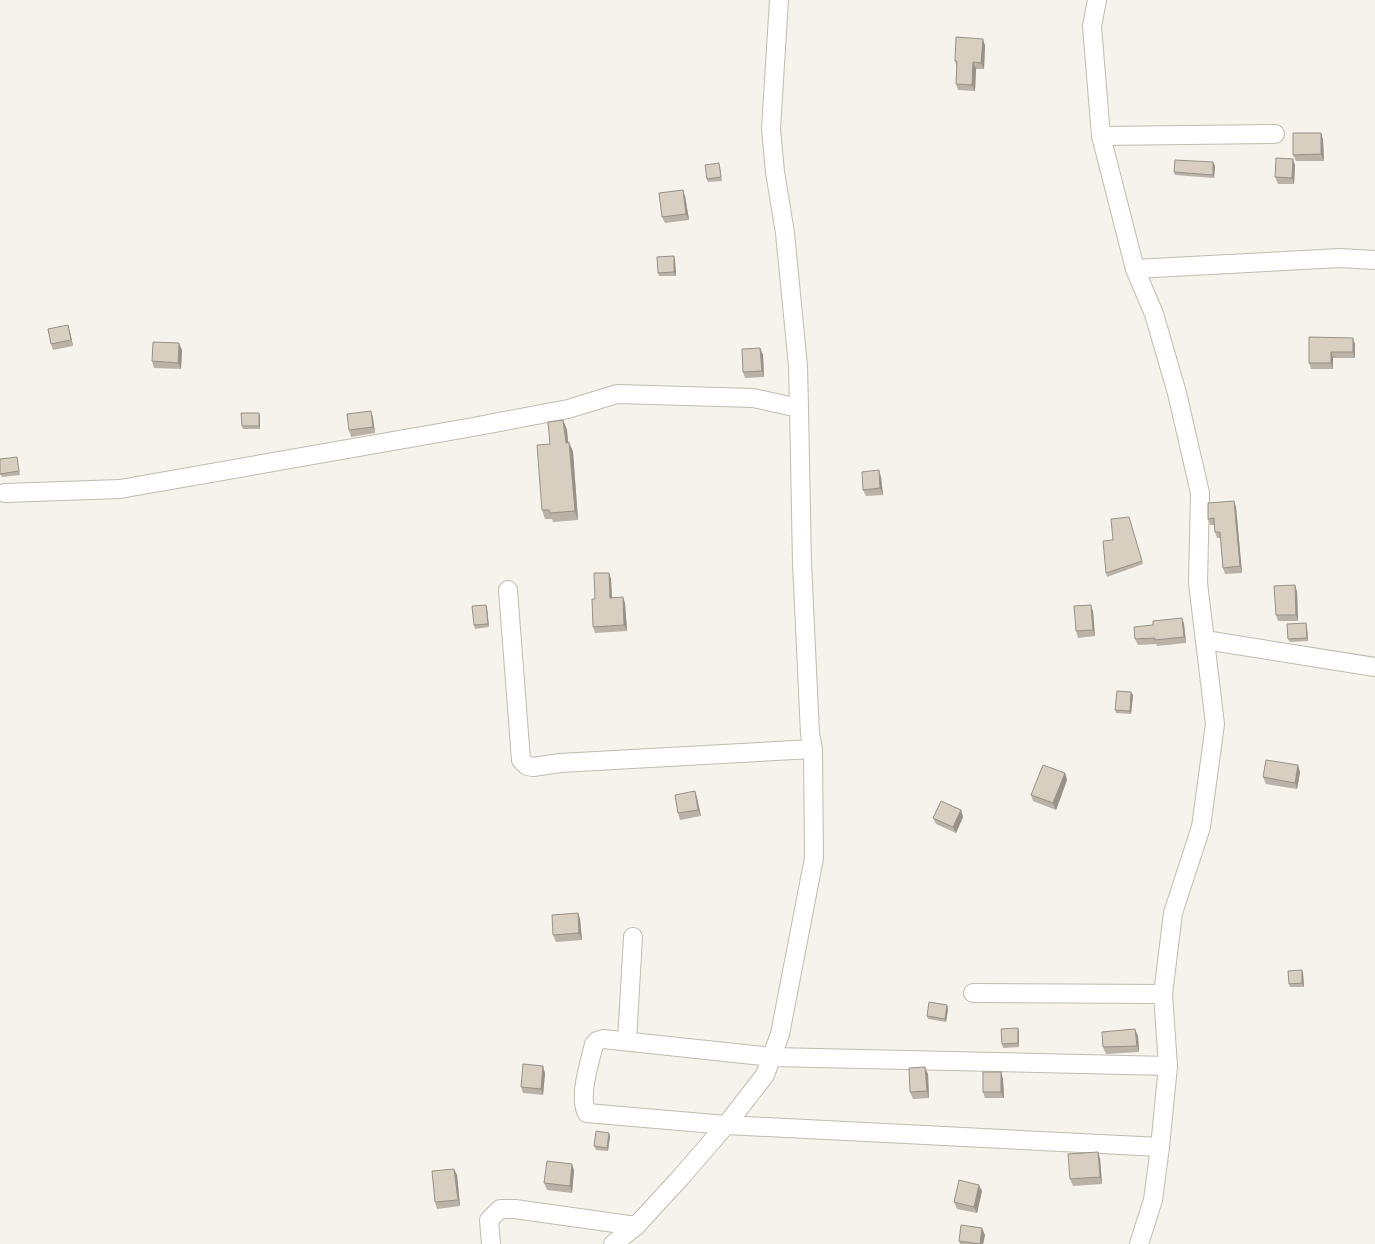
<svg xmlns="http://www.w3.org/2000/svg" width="1375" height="1244" font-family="Montserrat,sans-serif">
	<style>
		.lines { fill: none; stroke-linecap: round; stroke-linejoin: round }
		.minor-casing { stroke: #c2bbae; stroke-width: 20 }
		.minor { stroke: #fff; stroke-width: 18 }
		.wall { fill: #bab2a6 }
		.shaded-wall { fill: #979187 }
		.building { fill: #d8cfc1; stroke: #979187 }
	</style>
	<rect width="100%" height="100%" fill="#f6f3ec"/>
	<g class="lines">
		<g class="minor-casing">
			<g id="minor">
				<path d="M1097,0L1092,26L1101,136L1135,269L1154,314L1177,393L1200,493L1198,583L1215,724L1201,827L1173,913L1163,994L1168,1066L1160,1147L1153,1200L1139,1244"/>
				<path d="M1101,136L1275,134"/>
				<path d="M1135,269L1340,258L1375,260"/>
				<path d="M5,493L120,489L473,427L568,409L617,394L753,398L799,408L798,366L785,233L775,172L771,129L779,0"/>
				<path d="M508,590L521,760L527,766L533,767L560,763L813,749"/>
				<path d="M1205,640L1375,667"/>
				<path d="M973,993L1163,994"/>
				<path d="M627,1041L633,937"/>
				<path d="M1160,1147L726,1125L587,1113C578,1097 590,1062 594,1044L597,1041L603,1039L772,1057L1168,1066"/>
				<path d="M491,1244L489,1220L500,1209H515L636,1226"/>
				<path d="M613,1244L636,1226L681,1177L726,1125L765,1075L780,1034L814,858L813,749L810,734L802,563L799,408"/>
			</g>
		</g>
		<use href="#minor" class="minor"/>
	</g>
	<g class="wall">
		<path d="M983,39L985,46L984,69H976L975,91L958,90L956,84L957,68L955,61Z"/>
		<path d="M1321,133L1323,140L1324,161H1296L1293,155Z"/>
		<path d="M1213,162L1215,166L1214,178L1175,175L1174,172Z"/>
		<path d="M1295,165L1294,184H1278L1275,177Z"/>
		<path d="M720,166L722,181L708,182L707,179Z"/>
		<path d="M685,196L689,220L665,223L662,217Z"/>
		<path d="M674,256L675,260L676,276H659L658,273Z"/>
		<path d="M68,325L70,332L73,346L53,350L51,344Z"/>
		<path d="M1309,337L1355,344V358H1333V369H1311L1309,363Z"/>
		<path d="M760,348L763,355L764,377L745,378L743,372Z"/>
		<path d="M182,350L181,369L154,368L152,361Z"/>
		<path d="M371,411L373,418L375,433L351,437L349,430Z"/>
		<path d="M260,416V429H243L242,426Z"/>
		<path d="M563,420L567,430L568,443L569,442L573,452L578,520L553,522L552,519H545L542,510L550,444Z"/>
		<path d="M17,457L20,475L2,477L0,474Z"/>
		<path d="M881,477L883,495L866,496L863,490Z"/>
		<path d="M1236,507L1242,573L1225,574L1223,568L1220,538H1217L1215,532L1214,525H1210L1208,519Z"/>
		<path d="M1129,517L1143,564L1107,577L1106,573L1113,540Z"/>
		<path d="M609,573L611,579L612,597L625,603L627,631L595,633L593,627L595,599Z"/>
		<path d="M1295,585L1297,592L1298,621H1278L1276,615Z"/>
		<path d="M486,605L487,608L489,627L475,629L474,625Z"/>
		<path d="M1093,611L1095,636L1078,638L1076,631Z"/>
		<path d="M1182,618L1184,624L1186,643L1157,646L1156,644L1138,645L1135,639L1153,625Z"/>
		<path d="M1307,627L1308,641L1290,642L1288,639Z"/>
		<path d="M1133,695L1131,714L1116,713L1115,710Z"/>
		<path d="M1300,772L1297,789L1266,784L1263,777Z"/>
		<path d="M1065,773L1067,780L1056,810L1033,801L1031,795Z"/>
		<path d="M695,791L697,798L701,816L680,820L678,813Z"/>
		<path d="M961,810L963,817L956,833L936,824L933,818Z"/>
		<path d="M578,913L580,919L582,940L556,942L553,935Z"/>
		<path d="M1303,973L1304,987H1290L1289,984Z"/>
		<path d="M947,1005L948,1009L946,1022L928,1019L927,1016Z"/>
		<path d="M1019,1032V1047L1003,1048L1002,1044Z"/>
		<path d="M1138,1036L1139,1052L1106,1054L1103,1047Z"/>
		<path d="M1001,1072L1003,1079L1004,1098H985L983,1092Z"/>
		<path d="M545,1073L543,1095L523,1093L521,1087Z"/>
		<path d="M928,1074L929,1098L913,1099L910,1092Z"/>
		<path d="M610,1136L608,1151L596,1150L594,1146Z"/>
		<path d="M1098,1152L1100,1159L1102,1184L1073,1186L1070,1179Z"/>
		<path d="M454,1169L457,1175L460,1206L437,1209L435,1202Z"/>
		<path d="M574,1170L572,1193L547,1190L544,1183Z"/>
		<path d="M982,1191L977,1213L957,1209L954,1202Z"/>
		<path d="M985,1235L983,1244H960L959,1241Z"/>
	</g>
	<g class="shaded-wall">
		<path d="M983,39L985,46L984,69L981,63Z"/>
		<path d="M973,62L976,69L975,91L972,85Z"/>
		<path d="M1321,133L1323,140L1324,161L1321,154Z"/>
		<path d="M1293,159L1295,165L1294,184L1292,178Z"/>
		<path d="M1213,162L1215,166L1214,178L1213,175Z"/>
		<path d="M683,190L685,196L689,220L686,214Z"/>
		<path d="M674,256L675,260L676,276L674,272Z"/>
		<path d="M68,325L70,332L73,346L71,340Z"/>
		<path d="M1353,338L1355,344V358L1353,352Z"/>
		<path d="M179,343L182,350L181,369L178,363Z"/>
		<path d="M760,348L763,355L764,377L762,371Z"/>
		<path d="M1331,352L1333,358V369L1331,363Z"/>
		<path d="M371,411L373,418L375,433L373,427Z"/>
		<path d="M259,413L260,416V429L259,426Z"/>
		<path d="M563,420L567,430L569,452L566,443Z"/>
		<path d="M569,442L573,452L578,520L575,511Z"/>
		<path d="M879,470L881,477L883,495L880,488Z"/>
		<path d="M1234,501L1236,507L1242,573L1240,566Z"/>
		<path d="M609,573L611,579L612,604L610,598Z"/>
		<path d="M1295,585L1297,592L1298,621L1296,615Z"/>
		<path d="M623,597L625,603L627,631L624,625Z"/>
		<path d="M486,605L487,608L489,627L488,624Z"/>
		<path d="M1091,605L1093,611L1095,636L1093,630Z"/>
		<path d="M1182,618L1184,624L1186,643L1184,637Z"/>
		<path d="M1306,623L1307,627L1308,641L1307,638Z"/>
		<path d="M1131,692L1133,695L1131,714L1130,711Z"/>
		<path d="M1298,765L1300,772L1297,789L1295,783Z"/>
		<path d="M1065,773L1067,780L1056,810L1053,803Z"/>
		<path d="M695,791L697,798L701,816L698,810Z"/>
		<path d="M961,810L963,817L956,833L953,827Z"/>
		<path d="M578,913L580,919L582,940L579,933Z"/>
		<path d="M1302,970L1303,973L1304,987L1302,983Z"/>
		<path d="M947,1005L948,1009L946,1022L945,1019Z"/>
		<path d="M1018,1028L1019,1032V1047L1018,1043Z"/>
		<path d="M1135,1029L1138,1036L1139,1052L1137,1046Z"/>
		<path d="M543,1066L545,1073L543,1095L541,1089Z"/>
		<path d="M925,1067L928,1074L929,1098L927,1091Z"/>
		<path d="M1001,1072L1003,1079L1004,1098L1001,1092Z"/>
		<path d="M609,1133L610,1136L608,1151L607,1148Z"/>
		<path d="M1098,1152L1100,1159L1102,1184L1100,1177Z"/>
		<path d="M572,1164L574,1170L572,1193L570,1186Z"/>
		<path d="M454,1169L457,1175L460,1206L458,1200Z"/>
		<path d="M979,1185L982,1191L977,1213L974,1207Z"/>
		<path d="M982,1228L985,1235L983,1244H980Z"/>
	</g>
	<g class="building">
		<path d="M956,37L983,39L981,63L973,62L972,85L956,84L957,61H955Z"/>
		<path d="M1293,133H1321V154L1293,155Z"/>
		<path d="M1276,158L1293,159L1292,178L1275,177Z"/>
		<path d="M1175,160L1213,162V175L1174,172Z"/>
		<path d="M719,163L721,177L707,179L705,165Z"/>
		<path d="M683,190L686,214L662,217L659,193Z"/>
		<path d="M674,256V272L658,273L657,257Z"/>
		<path d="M68,325L71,340L51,344L48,329Z"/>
		<path d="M1309,337L1353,338V352H1331V363H1309Z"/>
		<path d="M153,342L179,343L178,363L152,361Z"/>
		<path d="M760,348L762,371L743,372L742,349Z"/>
		<path d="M371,411L373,427L349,430L347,414Z"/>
		<path d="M241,413H259V426H242Z"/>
		<path d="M563,420L566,443L569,442L575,511L550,513L549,510H542L537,445L550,444L548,422Z"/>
		<path d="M17,457L19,471L0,474V459Z"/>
		<path d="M879,470L880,488L863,490L862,472Z"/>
		<path d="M1234,501L1240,566L1223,568L1220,532H1215L1214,518L1208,519V503Z"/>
		<path d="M1129,517L1142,561L1106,573L1103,541L1113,540L1111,519Z"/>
		<path d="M594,573H609L610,598L623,597L624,625L593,627L592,599H595Z"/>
		<path d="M1295,585L1296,615H1276L1274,586Z"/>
		<path d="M486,605L488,624L474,625L472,606Z"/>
		<path d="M1091,605L1093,630L1076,631L1074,606Z"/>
		<path d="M1182,618L1184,637L1155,640V638L1135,639L1134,627L1153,625V621Z"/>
		<path d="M1306,623L1307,638L1288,639L1287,624Z"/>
		<path d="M1117,691L1131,692L1130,711L1115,710Z"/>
		<path d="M1266,760L1298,765L1295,783L1263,777Z"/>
		<path d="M1043,765L1065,773L1053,803L1031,795Z"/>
		<path d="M695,791L698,810L678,813L675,795Z"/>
		<path d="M941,801L961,810L953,827L933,818Z"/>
		<path d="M578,913L579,933L553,935L552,915Z"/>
		<path d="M1302,970V983L1289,984L1288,971Z"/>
		<path d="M929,1002L947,1005L945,1019L927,1016Z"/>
		<path d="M1018,1028V1043L1002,1044L1001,1029Z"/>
		<path d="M1135,1029L1137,1046L1103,1047L1102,1032Z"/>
		<path d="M523,1064L543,1066L541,1089L521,1087Z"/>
		<path d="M925,1067L927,1091L910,1092L909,1068Z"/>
		<rect x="983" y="1072" width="18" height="20"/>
		<path d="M596,1131L609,1133L607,1148L594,1146Z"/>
		<path d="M1098,1152L1100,1177L1070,1179L1068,1154Z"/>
		<path d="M547,1161L572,1164L570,1186L544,1183Z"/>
		<path d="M454,1169L458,1200L435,1202L432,1171Z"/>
		<path d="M959,1180L979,1185L974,1207L954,1202Z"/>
		<path d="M961,1225L982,1228L980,1244L959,1241Z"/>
	</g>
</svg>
